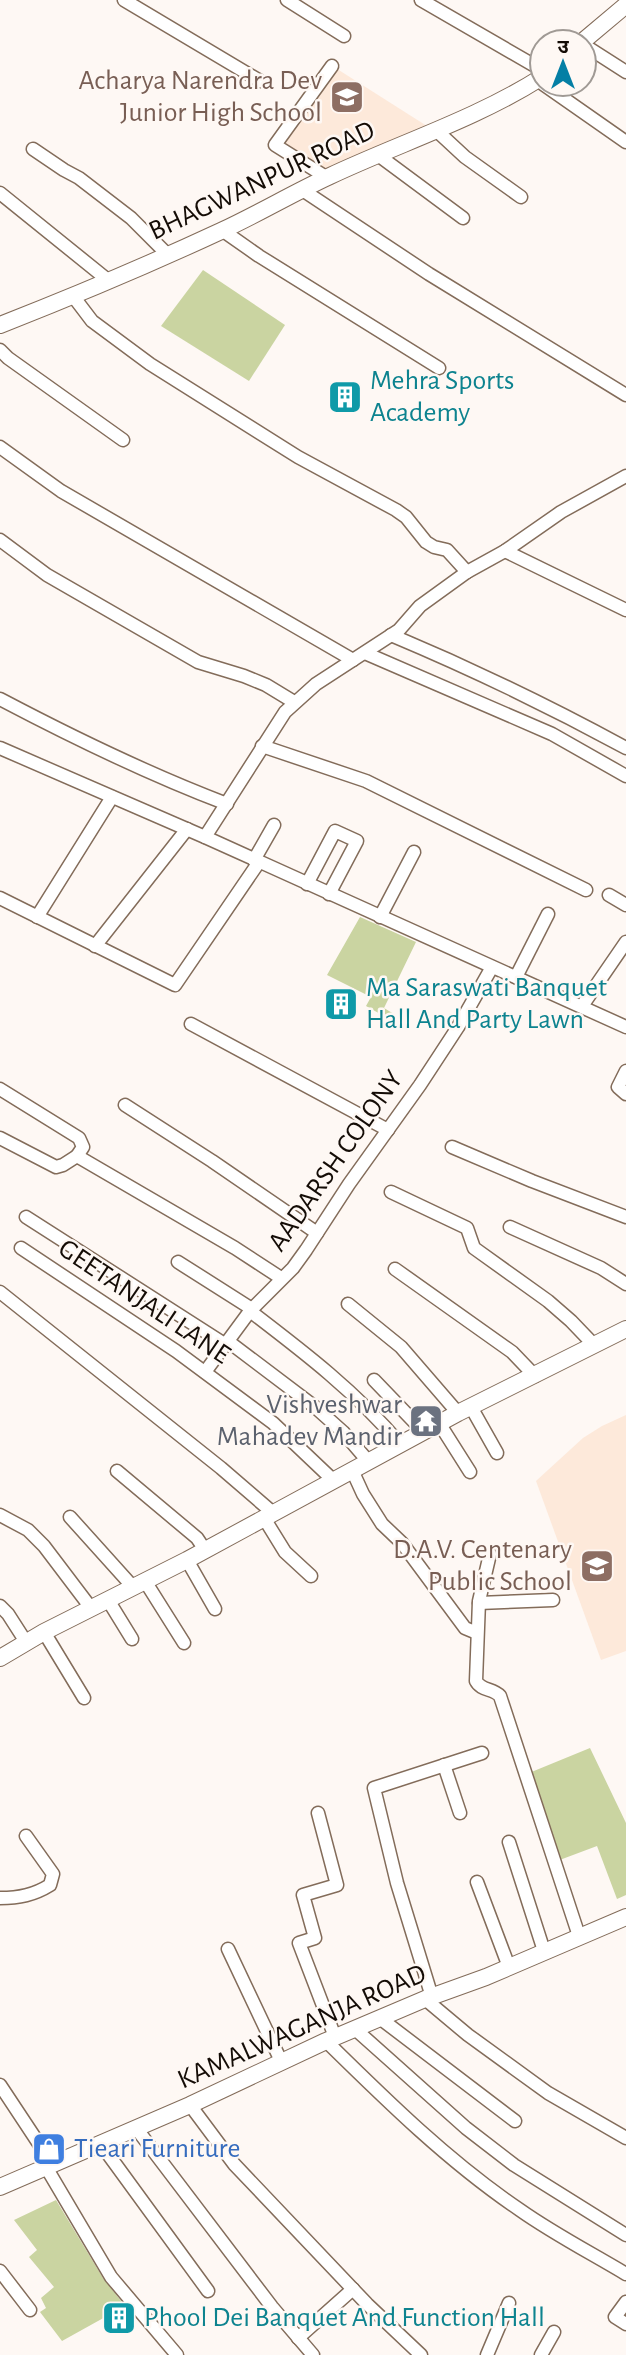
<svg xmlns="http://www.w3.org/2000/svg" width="626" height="2355" font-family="'Alegreya Sans','Noto Sans Devanagari',sans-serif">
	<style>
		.built { fill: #fde9da }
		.green { fill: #cad4a1 }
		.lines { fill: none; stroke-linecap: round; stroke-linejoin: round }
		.street-casing { stroke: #836c5a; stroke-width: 15 }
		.secondary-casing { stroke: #836c5a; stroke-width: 18 }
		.street { stroke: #fff; stroke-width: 12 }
		.secondary { stroke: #fff; stroke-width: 16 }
		.labels { text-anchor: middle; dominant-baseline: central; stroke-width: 5; stroke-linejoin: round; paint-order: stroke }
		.education-label { font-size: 28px; fill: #785e54; stroke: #fef8f4; text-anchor: end }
		.street-label { font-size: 28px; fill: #140c06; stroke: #fef8f4 }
		.culture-label { font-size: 28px; fill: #0d838f; stroke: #fef8f4; text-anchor: start }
		.worship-label { font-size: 28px; fill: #5b616d; stroke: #fef8f4; text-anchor: end }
		.shop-label { font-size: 28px; fill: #366cbe; stroke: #fef8f4; text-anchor: start }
	</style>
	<rect width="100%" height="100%" fill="#fef8f4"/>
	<g class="built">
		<path d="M334,67L430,128L323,172L279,144Z"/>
		<path d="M626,1415V1651L601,1660L536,1481L583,1438L602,1426Z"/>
	</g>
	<g class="green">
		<path d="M203,270L285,325L249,381L161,326Z"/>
		<path d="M360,917L416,942L384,1008L394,1014L391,1020L366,1006L371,997L327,975Z"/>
		<path d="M590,1748L626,1823V1895L617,1899L597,1846L557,1861L529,1773Z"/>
		<path d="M56,2200L103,2278L125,2306L62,2341L40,2312L46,2308L41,2298L54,2287L29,2257L37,2250L14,2220Z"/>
	</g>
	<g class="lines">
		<g class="street-casing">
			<g id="street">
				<path d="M124,0L260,81"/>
				<path d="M287,0L344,36"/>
				<path d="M421,0L542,70"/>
				<path d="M584,45L626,72"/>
				<path d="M543,84L626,142"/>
				<path d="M437,131L465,157L521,197"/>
				<path d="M33,149L64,170L79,178L131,218L168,255"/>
				<path d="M378,155L463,218"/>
				<path d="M326,177L275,145L332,66"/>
				<path d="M301,189L429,274L626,395"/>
				<path d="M0,193L109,281"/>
				<path d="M222,230L259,256L439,368"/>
				<path d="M73,296L92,321L150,364L298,457L396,510L406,517L426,542L434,547L447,550L467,572"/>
				<path d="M0,350L8,358L123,440"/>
				<path d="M0,447L61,491L353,660"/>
				<path d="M0,540L47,575L198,662L244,676L266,685L294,702"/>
				<path d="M505,551L626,610"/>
				<path d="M391,635C472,669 549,706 626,748"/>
				<path d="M365,653L552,734L626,776"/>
				<path d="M0,699C74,738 148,774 227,804"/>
				<path d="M262,746L366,781L586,890"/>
				<path d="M0,748L205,837L626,1027"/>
				<path d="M205,837L285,712L316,684L399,630L420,606L467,572L505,551L561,512L626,476"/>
				<path d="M254,860L274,825"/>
				<path d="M307,884L335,831L357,841L329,894"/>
				<path d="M609,895L626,905"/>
				<path d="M0,898L175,985L259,862"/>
				<path d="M37,917L112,797"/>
				<path d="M380,917L414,852"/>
				<path d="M95,946L187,829"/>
				<path d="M516,977L548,914"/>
				<path d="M582,1006L626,942"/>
				<path d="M191,1024L388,1130"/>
				<path d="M626,1071L618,1087L626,1094"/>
				<path d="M0,1089L79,1138L83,1147L77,1156"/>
				<path d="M125,1105L212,1161L317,1233"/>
				<path d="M0,1138L56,1167L63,1165L77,1156L235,1248L281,1278"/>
				<path d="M452,1147L532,1181L626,1217"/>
				<path d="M391,1192L467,1228L474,1248L548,1301L571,1321L594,1345"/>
				<path d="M26,1217L226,1345"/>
				<path d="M510,1227L601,1268L626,1284"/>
				<path d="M21,1248L176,1351L273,1423L333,1480"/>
				<path d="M178,1262L252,1309"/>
				<path d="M395,1269L512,1352L535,1376"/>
				<path d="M0,1292L221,1468L272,1512"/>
				<path d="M348,1304L401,1347L458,1413"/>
				<path d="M250,1311C305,1353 356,1392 401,1445"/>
				<path d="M229,1342L315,1407L343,1432L368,1461"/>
				<path d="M205,1372L250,1311L293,1268L306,1250L349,1184L420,1085L458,1027L492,967"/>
				<path d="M374,1380L424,1432"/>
				<path d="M471,1407L497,1453"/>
				<path d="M439,1423L470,1472"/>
				<path d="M352,1470L363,1494L382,1524L402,1543L465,1628L477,1633"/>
				<path d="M117,1471L197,1538L205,1550"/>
				<path d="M0,1515L28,1530L44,1546L91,1608"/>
				<path d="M70,1517L133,1587"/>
				<path d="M264,1518L285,1552L311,1576"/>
				<path d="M490,1554L479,1601L476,1681C481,1691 493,1688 500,1696L579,1936"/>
				<path d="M187,1560L215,1609"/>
				<path d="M145,1581L184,1643"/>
				<path d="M108,1600L132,1639"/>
				<path d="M479,1603L553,1600"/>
				<path d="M0,1606L8,1614L26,1642"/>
				<path d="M44,1632L84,1698"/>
				<path d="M444,1765L460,1813"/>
				<path d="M318,1813L337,1885L303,1895L315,1938L299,1943L335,2037"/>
				<path d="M509,1842L544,1951"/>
				<path d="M477,1882L509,1967"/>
				<path d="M0,1898C19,1898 34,1895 50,1885L53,1874L26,1836"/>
				<path d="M228,1949L281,2061"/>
				<path d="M432,1997L397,1883L374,1788L482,1753"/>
				<path d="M425,1999L468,2035L548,2093L626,2138"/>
				<path d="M381,2019L515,2121"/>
				<path d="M355,2029L466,2128L514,2165L626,2235"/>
				<path d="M326,2041C387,2101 449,2162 520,2210C554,2234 591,2253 626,2274"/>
				<path d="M0,2085L53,2165"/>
				<path d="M190,2105L234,2164L367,2304L421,2355"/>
				<path d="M136,2128L272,2307L313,2355"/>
				<path d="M100,2143L208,2291"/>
				<path d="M46,2167L111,2277L177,2355"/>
				<path d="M0,2271L30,2310"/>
				<path d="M626,2302L615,2317L626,2324"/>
				<path d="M298,2338L353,2289"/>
				<path d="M487,2355L509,2303"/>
				<path d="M541,2355L554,2332"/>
			</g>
		</g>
		<g class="secondary-casing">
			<g id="secondary">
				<path d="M582,42L626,5"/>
				<path d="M0,325C74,296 148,265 221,231C258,214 293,193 330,176C400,143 476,119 542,77"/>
				<path d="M0,1658L44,1632L187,1560L458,1413L626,1329"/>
				<path d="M0,2187L190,2105L326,2041L425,1999L486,1977L626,1917"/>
			</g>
		</g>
		<use href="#street" class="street"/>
		<use href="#secondary" class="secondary"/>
	</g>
	<defs>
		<g id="school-square" transform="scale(1.75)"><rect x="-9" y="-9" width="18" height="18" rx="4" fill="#8d6e63" stroke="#fef8f4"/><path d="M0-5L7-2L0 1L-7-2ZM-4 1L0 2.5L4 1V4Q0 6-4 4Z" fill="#fff"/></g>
		<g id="building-square" transform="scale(1.75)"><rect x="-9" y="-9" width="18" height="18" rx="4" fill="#0f9aa8" stroke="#fef8f4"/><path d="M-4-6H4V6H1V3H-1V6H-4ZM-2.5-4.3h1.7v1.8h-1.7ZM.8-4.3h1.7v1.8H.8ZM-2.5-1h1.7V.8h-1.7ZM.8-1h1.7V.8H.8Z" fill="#fff"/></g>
		<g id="temple-square" transform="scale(1.75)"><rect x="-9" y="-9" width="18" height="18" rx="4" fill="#6b7280" stroke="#fef8f4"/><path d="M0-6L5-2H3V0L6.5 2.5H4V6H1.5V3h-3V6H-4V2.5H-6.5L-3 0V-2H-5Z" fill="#fff"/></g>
		<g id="shop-square" transform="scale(1.75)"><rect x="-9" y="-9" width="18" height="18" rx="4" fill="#3f7fe0" stroke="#fef8f4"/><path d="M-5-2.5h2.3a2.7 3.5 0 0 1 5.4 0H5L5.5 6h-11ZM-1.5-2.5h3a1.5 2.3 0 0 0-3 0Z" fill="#fff"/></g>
	</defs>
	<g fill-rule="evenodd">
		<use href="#school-square" x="347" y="97"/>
		<use href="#building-square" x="345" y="397"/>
		<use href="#building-square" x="341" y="1004"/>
		<use href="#temple-square" x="426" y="1421"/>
		<use href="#school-square" x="597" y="1566"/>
		<use href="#shop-square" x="49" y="2149"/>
		<use href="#building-square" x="119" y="2318"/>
	</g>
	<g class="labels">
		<g class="education-label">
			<text x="322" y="81">Acharya Narendra Dev<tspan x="322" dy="32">Junior High School</tspan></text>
			<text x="572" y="1550">D.A.V. Centenary<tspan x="572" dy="32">Public School</tspan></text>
		</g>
		<g class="street-label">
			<text transform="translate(262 181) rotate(-25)">BHAGWANPUR ROAD</text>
			<text transform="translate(336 1161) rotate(-55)">AADARSH COLONY</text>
			<text transform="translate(144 1302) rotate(34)">GEETANJALI LANE</text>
			<text transform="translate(302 2027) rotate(-24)">KAMALWAGANJA ROAD</text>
		</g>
		<g class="culture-label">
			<text x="370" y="381">Mehra Sports<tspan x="370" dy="32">Academy</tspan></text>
			<text x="366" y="988">Ma Saraswati Banquet<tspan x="366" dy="32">Hall And Party Lawn</tspan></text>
			<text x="144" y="2318">Phool Dei Banquet And Function Hall</text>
		</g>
		<g class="worship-label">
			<text x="402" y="1405">Vishveshwar<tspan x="402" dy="32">Mahadev Mandir</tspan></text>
		</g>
		<g class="shop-label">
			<text x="74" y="2149">Tieari Furniture</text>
		</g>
	</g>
	<g transform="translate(563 63)"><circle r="33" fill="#fef8f4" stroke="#a09a95" stroke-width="2"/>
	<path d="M0-5L12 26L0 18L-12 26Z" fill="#047fa5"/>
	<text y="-10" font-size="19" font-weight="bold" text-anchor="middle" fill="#140c06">उ</text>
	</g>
</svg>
